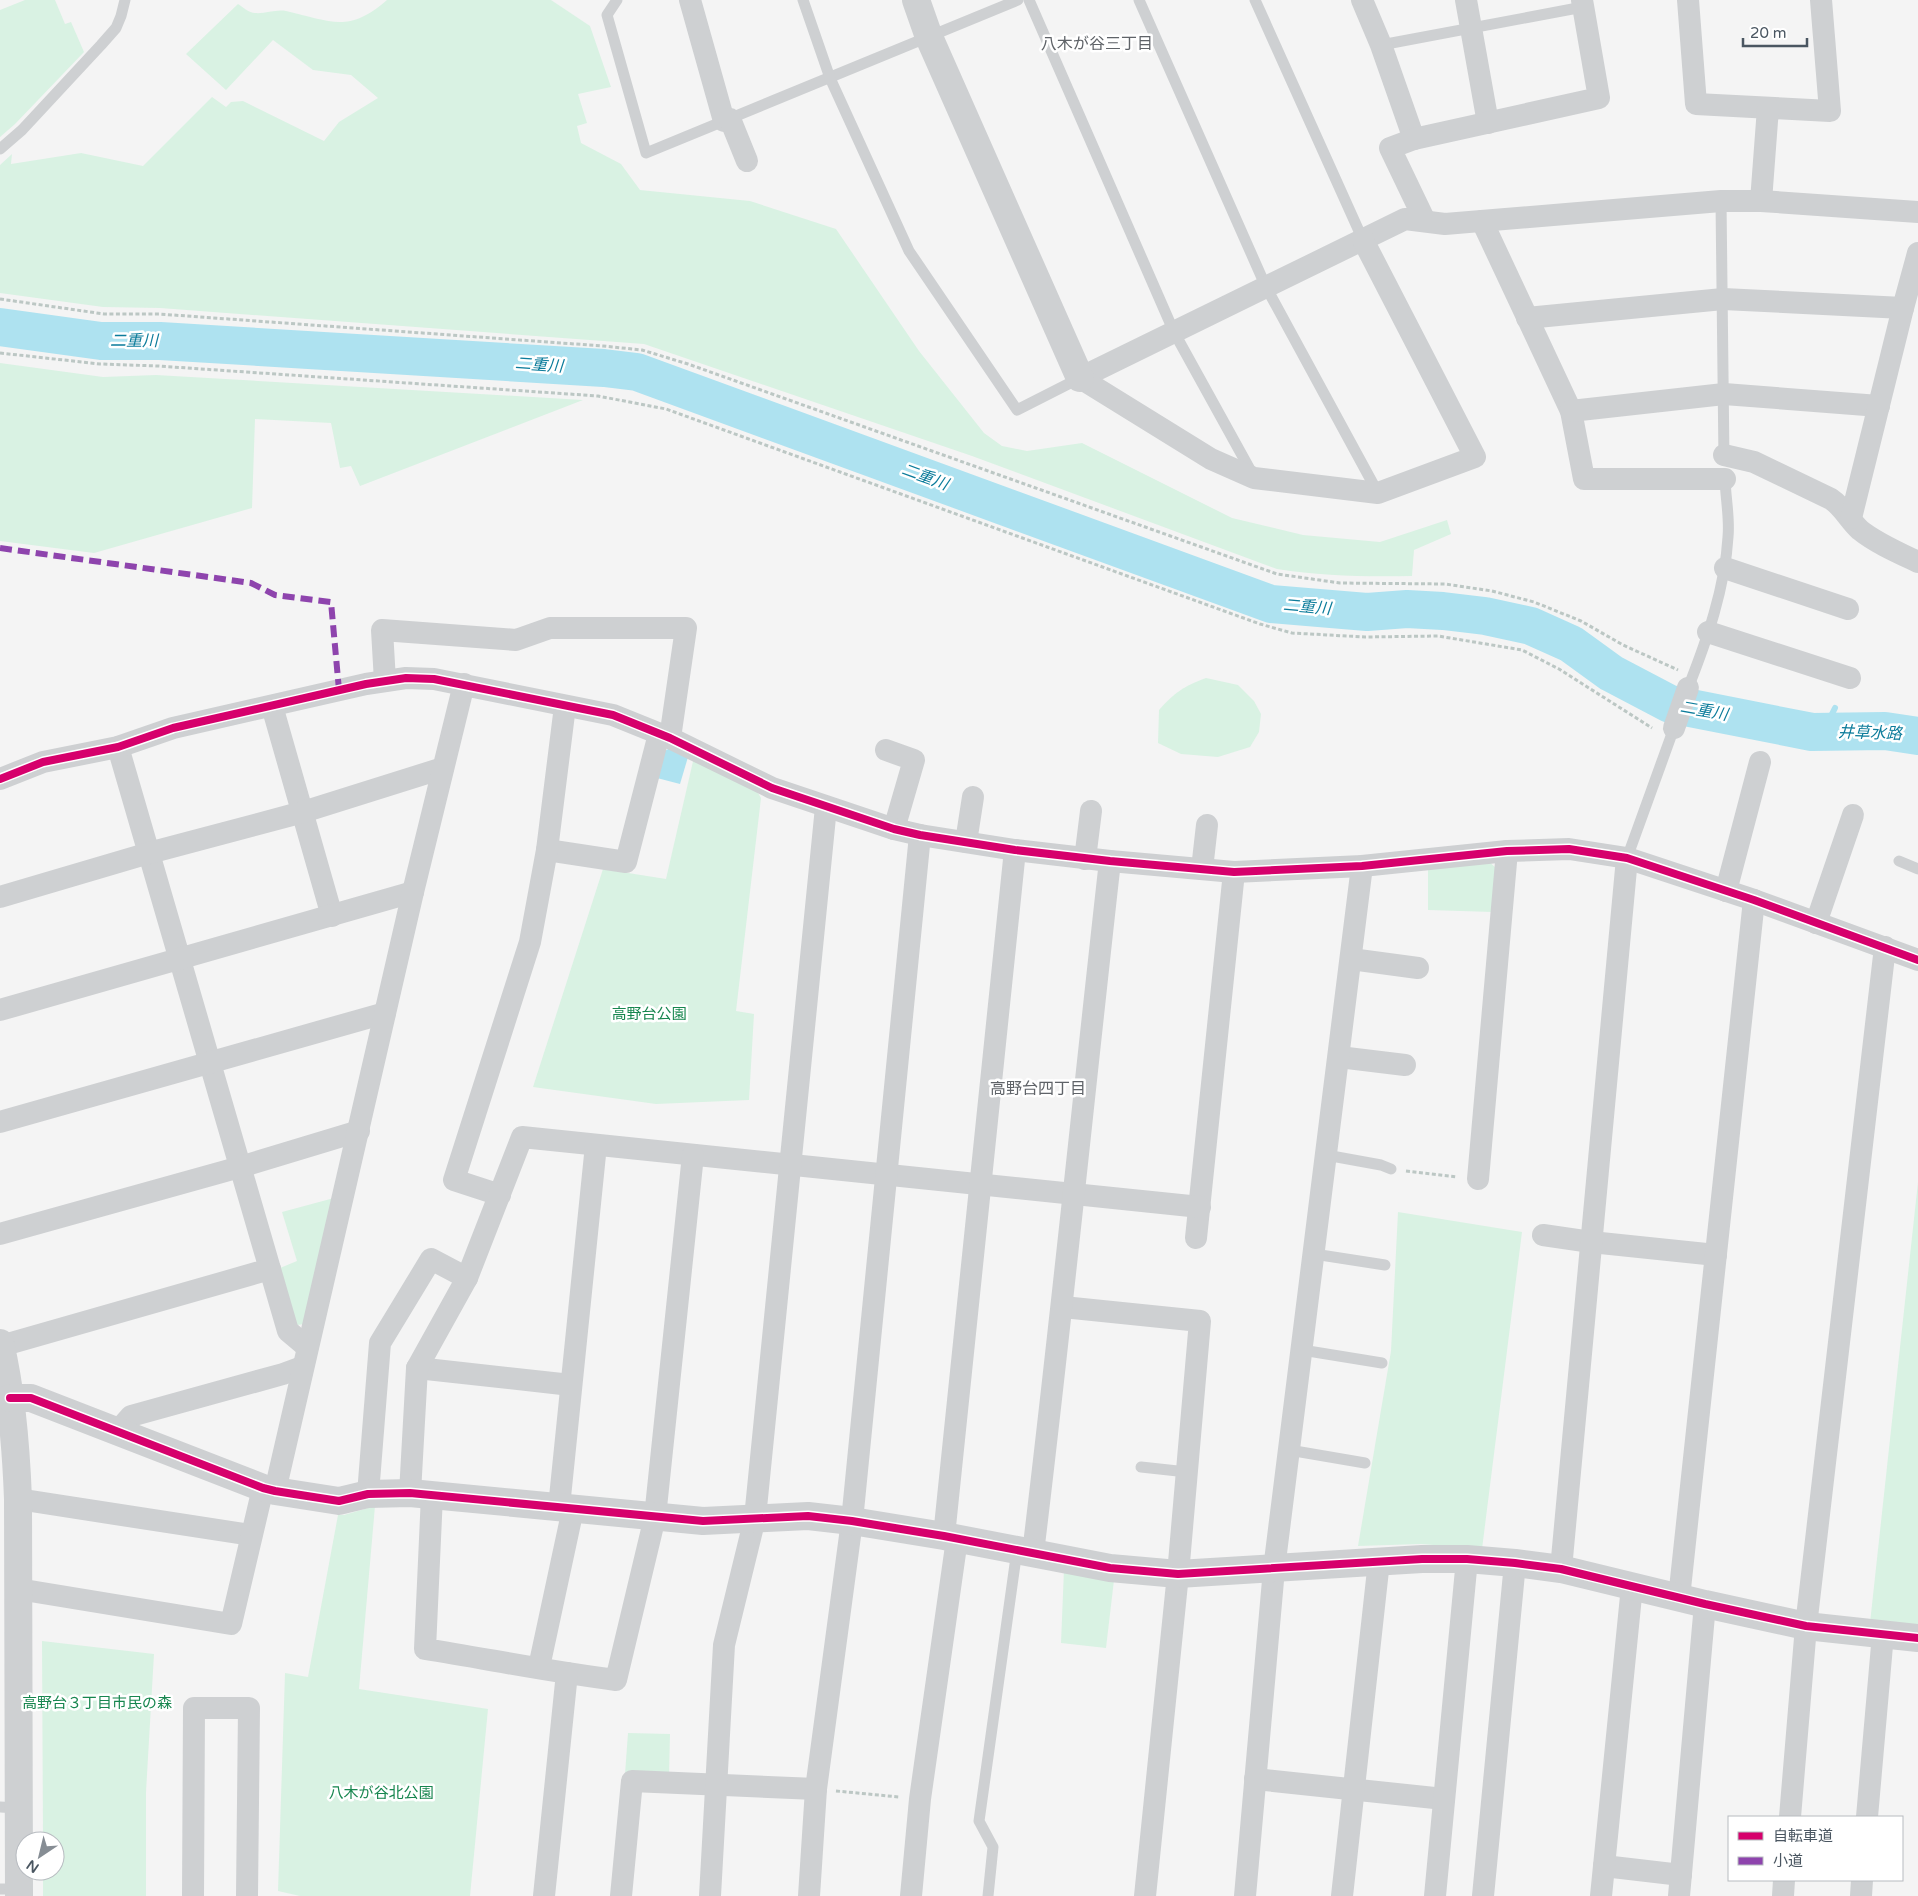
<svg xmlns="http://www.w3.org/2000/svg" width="1918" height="1896" font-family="'Varela Round','Noto Sans JP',sans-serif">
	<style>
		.green { fill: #d9f2e3 }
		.water { fill: #aee2f0 }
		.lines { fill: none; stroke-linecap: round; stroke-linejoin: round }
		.stream { stroke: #aee2f0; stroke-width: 6 }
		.river { stroke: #aee2f0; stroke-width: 38 }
		.path { stroke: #bcc7c4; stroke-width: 3; stroke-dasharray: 4 2.5; stroke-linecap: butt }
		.service { stroke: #ced0d2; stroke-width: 11 }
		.minor { stroke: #ced0d2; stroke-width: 22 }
		.tertiary { stroke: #ced0d2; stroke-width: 28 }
		.quiet { stroke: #8e44ad; stroke-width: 6; stroke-dasharray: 12 6; stroke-linecap: butt }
		.cycleway-casing { stroke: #fff; stroke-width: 11 }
		.cycleway { stroke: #d6006c; stroke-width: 8 }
		.labels { text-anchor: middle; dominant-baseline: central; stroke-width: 5; stroke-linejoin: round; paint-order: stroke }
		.park-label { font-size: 15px; fill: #17864f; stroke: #fff }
		.neighbourhood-label { font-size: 16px; fill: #5f6368; stroke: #fff }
		.water-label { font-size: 16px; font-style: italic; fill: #0c7c9b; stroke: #fff }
	</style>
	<rect width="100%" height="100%" fill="#f4f4f4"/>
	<g class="green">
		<path d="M25,0H55L65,24L71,22L84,52L15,124L0,137V10Z"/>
		<path d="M387,0H551L590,26L611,87L578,94L587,123L577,126L581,143L621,164L640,190L750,201L836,229L919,351L984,433L1002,446L1027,451L1082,443L1232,518L1303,535L1380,542L1447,520L1451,534L1414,550L1412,576C1366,577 1322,576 1277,569L972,456L644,344L160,308L103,307L0,293V165L12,154L11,164L81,153L143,166L212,97L226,107L231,102L243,101L324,141L339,122L378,98L351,75L313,70L273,40L226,90L186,54L238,4C243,7 249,13 255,13C265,14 276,9 286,11C331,21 348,34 387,0Z"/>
		<path d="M0,363L103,377L156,375L583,400L360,486L351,466L340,468L331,423L255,419L252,508L94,553L0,541Z"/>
		<path d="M1206,678L1238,685L1254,701L1261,714L1259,732L1250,747L1218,757L1181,754L1158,743L1159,710C1174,693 1184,686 1206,678Z"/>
		<path d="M694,757L755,788L761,798L736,1011L754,1014L749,1100L656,1104L533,1087L603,869L666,879Z"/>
		<path d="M1488,861L1496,868L1493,912L1428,910V868Z"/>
		<path d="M1918,1182V1628L1870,1623Z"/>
		<path d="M334,1198L305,1324L297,1325L280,1268L297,1261L282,1212Z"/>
		<path d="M1398,1212L1522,1232L1482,1549L1421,1544L1358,1546L1391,1351Z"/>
		<path d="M375,1506L359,1689L488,1709L470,1896H300L278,1891L285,1673L308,1677L338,1515H344Z"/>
		<path d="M1064,1569L1114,1580L1106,1648L1061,1643Z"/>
		<path d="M42,1641L154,1654L146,1792V1896H43V1871H55V1841H43Z"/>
		<path d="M628,1733L670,1734L669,1776L625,1774Z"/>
	</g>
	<path class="water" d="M672,747L688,757L680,784L657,778L661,753Z"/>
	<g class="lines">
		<path class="stream" d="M1823,732L1835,708"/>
		<path class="river" d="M0,327L101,341H160L604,368L637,372L1271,604L1367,612L1407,609L1443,611L1485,616L1531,626L1571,644L1611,673L1670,704L1812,732L1885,731L1918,736"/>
		<g class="path">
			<path d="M0,299L104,314H159L603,346L642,350L688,364L1277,574L1340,583L1445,584L1492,591L1534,602L1581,621L1623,645L1678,670"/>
			<path d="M0,353L100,364L158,366L598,396L666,409L1260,624L1292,633L1365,637L1438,636L1522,650L1559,669L1652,728"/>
			<path d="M1406,1171L1457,1177"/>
			<path d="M836,1791L899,1797"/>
		</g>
		<g class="service">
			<path d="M617,0L607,15L646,153L1018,0"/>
			<path d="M803,0L830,78L909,251L1017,410L1080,378"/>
			<path d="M1029,0L1174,332L1253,475"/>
			<path d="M1139,0L1266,287L1378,493"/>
			<path d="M1255,0L1363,240"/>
			<path d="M1381,45L1583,7"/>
			<path d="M0,149L22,130L101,45L116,28L121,16L125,0"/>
			<path d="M1721,201L1724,460"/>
			<path d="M1688,688C1707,640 1725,588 1728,537C1730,517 1725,496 1725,476"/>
			<path d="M1627,858L1674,728"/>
			<path d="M1899,861L1918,869"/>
			<path d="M1326,1155L1381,1165L1391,1169"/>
			<path d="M1314,1254L1385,1265"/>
			<path d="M1302,1350L1382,1363"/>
			<path d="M1289,1450L1365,1463"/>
			<path d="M1141,1467L1187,1472"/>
			<path d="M0,1807L18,1808"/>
			<path d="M0,1889H19"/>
			<path d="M988,1896L993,1847L979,1821L1017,1550"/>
		</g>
		<g class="minor">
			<path d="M690,0L724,121"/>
			<path d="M1362,0L1381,45L1414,139"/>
			<path d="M1466,0L1488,123"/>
			<path d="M1688,0L1696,104L1830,111L1821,0"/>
			<path d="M730,119L747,161"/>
			<path d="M1761,201L1768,108"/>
			<path d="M1425,221L1390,148L1414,139L1599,98L1582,0"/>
			<path d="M1482,221L1571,411L1584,479H1725"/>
			<path d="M1527,318L1723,299L1903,308"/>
			<path d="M1080,378L1405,219L1445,224L1721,201H1761L1918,212"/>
			<path d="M1080,378L1211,459L1254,478L1378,493L1475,457L1363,240"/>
			<path d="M1571,411L1724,394L1879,406"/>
			<path d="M1724,455L1754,462L1831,499C1844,508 1849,520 1860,530C1876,543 1899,553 1918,562"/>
			<path d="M1851,518L1903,308L1918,253"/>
			<path d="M1725,568L1848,609"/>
			<path d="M1708,632L1850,678"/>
			<path d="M385,681L382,630L516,640L550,628H686L670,738"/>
			<path d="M272,706L332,916"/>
			<path d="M1674,728L1688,688"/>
			<path d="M118,747L288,1331L307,1347"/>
			<path d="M886,750L914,760L894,829"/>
			<path d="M0,779L43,762L118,747L173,728L366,684L406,678L434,679L613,715L670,738L772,788L894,829L920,835L1015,850L1110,861L1234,872L1362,866L1507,851L1569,849L1627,858L1754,900L1918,960"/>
			<path d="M966,842L973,797"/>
			<path d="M547,850L626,862L659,734"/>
			<path d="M1085,859L1091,811"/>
			<path d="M1202,869L1207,825"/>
			<path d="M1726,891L1760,762"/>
			<path d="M0,897L149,853L303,812L443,768"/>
			<path d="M1816,923L1853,815"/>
			<path d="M1351,959L1418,968"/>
			<path d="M0,1010L413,892"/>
			<path d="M1339,1057L1405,1065"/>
			<path d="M0,1122L385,1013"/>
			<path d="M1478,1179L1507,851"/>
			<path d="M500,1195L454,1180L530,942L547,850L565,706"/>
			<path d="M0,1234L240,1167L359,1131"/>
			<path d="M1543,1235L1591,1242L1716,1255"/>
			<path d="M1196,1238L1234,872"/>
			<path d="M1063,1307L1200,1321L1178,1574L1145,1896"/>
			<path d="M1,1346L270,1269"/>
			<path d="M417,1368L571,1385"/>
			<path d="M117,1432L131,1416L283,1374L302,1367"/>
			<path d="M275,1491L413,892L464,684"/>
			<path d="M410,1493L417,1368L467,1278L522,1137L1200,1207"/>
			<path d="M368,1494L380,1343L431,1259L467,1278"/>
			<path d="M432,1495L425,1649C488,1659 552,1672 616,1680L655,1517L693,1155"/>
			<path d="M18,1499L251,1535"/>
			<path d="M559,1507L596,1145"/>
			<path d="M944,1536L1015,850"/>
			<path d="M1033,1553C1061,1323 1084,1092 1110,861"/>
			<path d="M1561,1569L1627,858"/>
			<path d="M18,1589L231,1624L263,1488"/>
			<path d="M1679,1598L1754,900"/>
			<path d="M539,1667L573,1509"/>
			<path d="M1255,1779L1444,1799"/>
			<path d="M1790,1817L1806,1626L1885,947"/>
			<path d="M1867,1817L1883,1634"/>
			<path d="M1604,1866L1681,1875"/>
			<path d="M193,1896L194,1708H249L247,1896"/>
			<path d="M544,1896L567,1673"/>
			<path d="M621,1896L632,1781L816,1789"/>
			<path d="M710,1896L724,1645L755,1518L826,807"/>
			<path d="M809,1896L816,1789L852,1521L920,835"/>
			<path d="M911,1896L920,1799L957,1539"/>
			<path d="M1245,1896L1274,1569L1362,866"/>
			<path d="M1342,1896L1379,1561"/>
			<path d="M1435,1896L1467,1559"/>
			<path d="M1483,1896L1515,1563"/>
			<path d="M1601,1896L1632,1586"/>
			<path d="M1679,1896L1705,1604"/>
			<path d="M1783,1896L1784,1880"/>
			<path d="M1861,1896L1862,1880"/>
		</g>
		<g class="tertiary">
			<path d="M916,0L929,37L1080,378"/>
			<path d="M0,1343C12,1394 16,1446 18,1499L19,1896"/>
			<path d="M10,1398H31L263,1488L275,1491L339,1501L368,1494L410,1493L703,1521L808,1516L852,1521L944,1536L1110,1568L1178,1574L1422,1559H1467L1515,1563L1561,1569L1705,1604L1806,1626L1918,1638"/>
		</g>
		<path class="quiet" d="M0,548L251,583L275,595L331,602L339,690"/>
		<g class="cycleway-casing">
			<g id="cycleway">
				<path d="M0,779L43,762L118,747L173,728L366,684L406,678L434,679L613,715L670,738L772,788L894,829L920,835L1015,850L1110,861L1234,872L1362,866L1507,851L1569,849L1627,858L1754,900L1918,960"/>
				<path d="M10,1398H31L263,1488L275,1491L339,1501L368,1494L410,1493L703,1521L808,1516L852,1521L944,1536L1110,1568L1178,1574L1422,1559H1467L1515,1563L1561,1569L1705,1604L1806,1626L1918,1638"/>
			</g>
		</g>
		<use href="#cycleway" class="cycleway"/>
	</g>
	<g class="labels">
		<g class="park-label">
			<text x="649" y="1014">高野台公園</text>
			<text x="97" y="1703">高野台３丁目市民の森</text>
			<text x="381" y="1793">八木が谷北公園</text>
		</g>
		<g class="neighbourhood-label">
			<text x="1097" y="44">八木が谷三丁目</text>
			<text x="1038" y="1089">高野台四丁目</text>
		</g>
		<g class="water-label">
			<text x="134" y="341">二重川</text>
			<text transform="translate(539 365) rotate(4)">二重川</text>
			<text transform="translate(925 477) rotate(20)">二重川</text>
			<text transform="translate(1307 607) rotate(5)">二重川</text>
			<text transform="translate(1704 711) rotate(10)">二重川</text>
			<text transform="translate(1870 733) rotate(2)">井草水路</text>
		</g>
	</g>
	<rect x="1728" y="1816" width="175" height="65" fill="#ffffff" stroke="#b7bbc0"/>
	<rect x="1738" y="1832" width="25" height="8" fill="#d6006c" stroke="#b7bbc0"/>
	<text x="1773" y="1841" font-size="15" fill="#4a5661">自転車道</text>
	<rect x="1738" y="1857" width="25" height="8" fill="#8e44ad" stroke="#b7bbc0"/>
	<text x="1773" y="1866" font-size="15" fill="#4a5661">小道</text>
	<g transform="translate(40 1856) rotate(215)"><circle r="24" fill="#ffffff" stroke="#b7bbc0"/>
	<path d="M0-4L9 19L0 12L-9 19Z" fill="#868d94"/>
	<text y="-8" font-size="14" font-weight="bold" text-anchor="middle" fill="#4a5661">N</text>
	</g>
	<path d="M1743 38v8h64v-8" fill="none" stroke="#4a5661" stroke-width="2.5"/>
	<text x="1750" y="38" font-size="15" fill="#4a5661" stroke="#ffffff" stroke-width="4" paint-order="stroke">20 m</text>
</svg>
